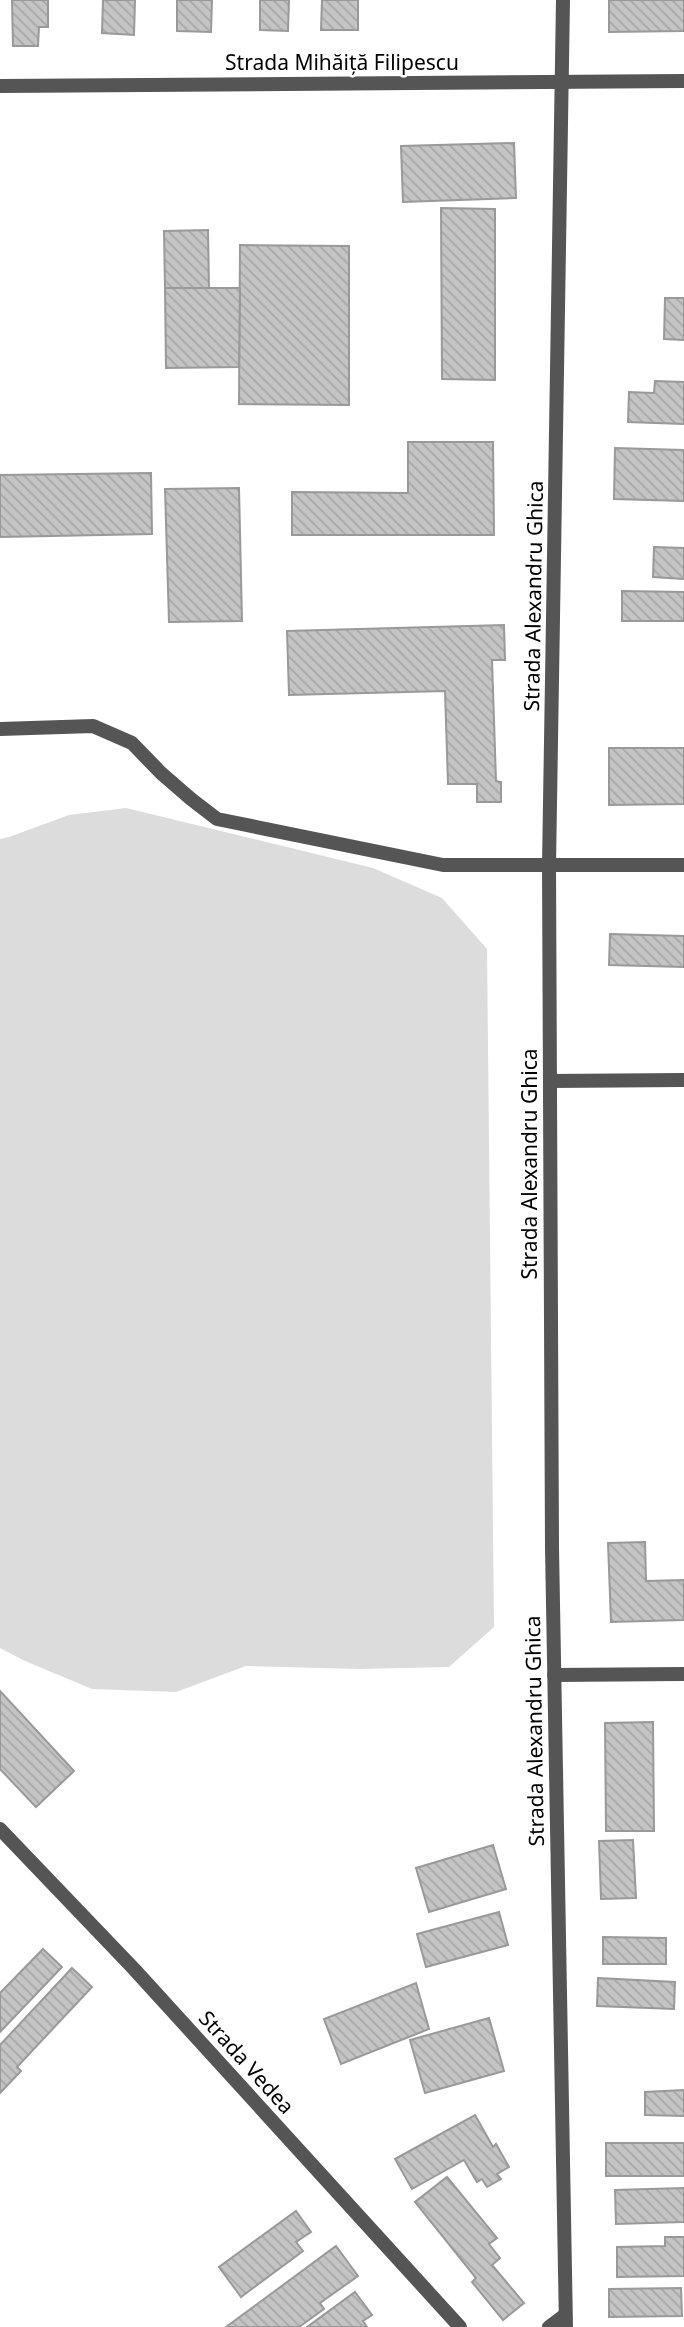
<svg xmlns="http://www.w3.org/2000/svg" width="684" height="2327" font-family="'Noto Sans',sans-serif">
	<style>
		.garden { fill: #dcdcdc }
		.building { fill: url(#building-back-hatch); stroke: #999; stroke-width: 2 }
		.lines { fill: none; stroke-linecap: round; stroke-linejoin: round }
		.lane { stroke: #555; stroke-width: 14 }
		.street { stroke: #555; stroke-width: 14 }
		.labels { text-anchor: middle; dominant-baseline: central; stroke-width: 5; stroke-linejoin: round; paint-order: stroke }
		.street-label { font-size: 21px; fill: #000; stroke: #fff }
	</style>
	<defs>
		<pattern id="building-back-hatch" width="6" height="6" patternUnits="userSpaceOnUse" patternTransform="scale(1.75)"><rect width="6" height="6" fill="#c4c4c4"/><path d="M-1 5l2 2M0 0l6 6M5-1l2 2" fill="none" stroke="#a7a7a7"/></pattern>
	</defs>
	<rect width="100%" height="100%" fill="#fff"/>
	<path class="garden" d="M126,808L373,868L442,898L487,949L494,1627L449,1667L359,1669L246,1666L176,1692L92,1689L25,1661L0,1648V839L9,837L69,815Z"/>
	<g class="building">
		<path d="M12,0H48V27H39L38,46H13Z"/>
		<path d="M103,0H135L134,35L102,33Z"/>
		<path d="M177,0H212L211,32L177,31Z"/>
		<path d="M260,0H289L288,31L260,30Z"/>
		<path d="M322,0H358V30H321Z"/>
		<path d="M609,0H684V31L609,32Z"/>
		<path d="M514,143L516,198L403,202L401,146Z"/>
		<path d="M441,208L495,209V380L442,379Z"/>
		<path d="M208,230L209,288H165L164,231Z"/>
		<path d="M240,245L349,246V405L239,404Z"/>
		<path d="M165,288H240L239,367L166,368Z"/>
		<path d="M665,298H684V340L664,339Z"/>
		<path d="M655,381L684,382V424L628,422L629,392L654,393Z"/>
		<path d="M408,442H493L494,535H292V492L408,493Z"/>
		<path d="M615,448L684,450V501L614,499Z"/>
		<path d="M151,473L152,534L0,537V475Z"/>
		<path d="M239,488L242,621L169,622L165,489Z"/>
		<path d="M654,547L684,548V579L653,577Z"/>
		<path d="M622,591L684,592V621H622Z"/>
		<path d="M504,625L505,660H492L496,781L501,782V802H477V784H448L445,691L289,695L287,631Z"/>
		<path d="M609,748H684V804L609,805Z"/>
		<path d="M610,934L684,936V967L609,965Z"/>
		<path d="M645,1542L646,1581L684,1580V1620L611,1622L608,1543Z"/>
		<path d="M0,1691L74,1771L36,1807L0,1769Z"/>
		<path d="M653,1722L654,1831H606L605,1723Z"/>
		<path d="M633,1840L636,1898L601,1899L599,1841Z"/>
		<path d="M493,1845L506,1889L429,1912L416,1868Z"/>
		<path d="M499,1912L508,1945L426,1967L417,1934Z"/>
		<path d="M603,1937L666,1938V1964H603Z"/>
		<path d="M43,1949L62,1967L0,2032V1993Z"/>
		<path d="M72,1968L92,1987L17,2067L21,2071L0,2093V2045Z"/>
		<path d="M598,1978L675,1982L674,2009L597,2006Z"/>
		<path d="M416,1983L429,2029L341,2064L324,2019Z"/>
		<path d="M489,2018L504,2071L425,2093L410,2040Z"/>
		<path d="M684,2090V2116L645,2115V2092Z"/>
		<path d="M475,2115L493,2147L496,2144L509,2167L497,2174L501,2179L487,2187L482,2179L477,2182L464,2160L412,2189L395,2159Z"/>
		<rect x="606" y="2143" width="78" height="33"/>
		<path d="M447,2177L497,2238L489,2244L500,2258L492,2265L524,2303L503,2320L472,2282L476,2278L415,2202Z"/>
		<path d="M684,2188V2222L616,2224L615,2190Z"/>
		<path d="M296,2211L311,2232L296,2242L303,2251L241,2297L219,2267Z"/>
		<path d="M665,2237H684V2276L617,2277V2247L665,2246Z"/>
		<path d="M336,2246L358,2276L320,2303L324,2309L299,2327H226Z"/>
		<path d="M681,2288L682,2316L609,2317V2289Z"/>
		<path d="M355,2292L372,2315L363,2321L367,2327H307Z"/>
	</g>
	<g class="lines">
		<g class="lane">
			<path d="M0,729L93,726L132,743L161,773L191,799L217,819L443,865H549"/>
			<path d="M550,1081L684,1080"/>
		</g>
		<g class="street">
			<path d="M563,0L549,865L552,1548L566,2327"/>
			<path d="M0,86L684,81"/>
			<path d="M549,865H684"/>
			<path d="M554,1675L684,1674"/>
			<path d="M0,1829L134,1969L460,2327"/>
			<path d="M549,2327L565,2315"/>
		</g>
	</g>
	<g class="labels">
		<g class="street-label">
			<text x="342" y="62">Strada Mihăiță Filipescu</text>
			<text transform="translate(533 596) rotate(-89)">Strada Alexandru Ghica</text>
			<text transform="translate(529 1164) rotate(-90)">Strada Alexandru Ghica</text>
			<text transform="translate(534 1731) rotate(-91)">Strada Alexandru Ghica</text>
			<text transform="translate(247 2062) rotate(48)">Strada Vedea</text>
		</g>
	</g>
</svg>
